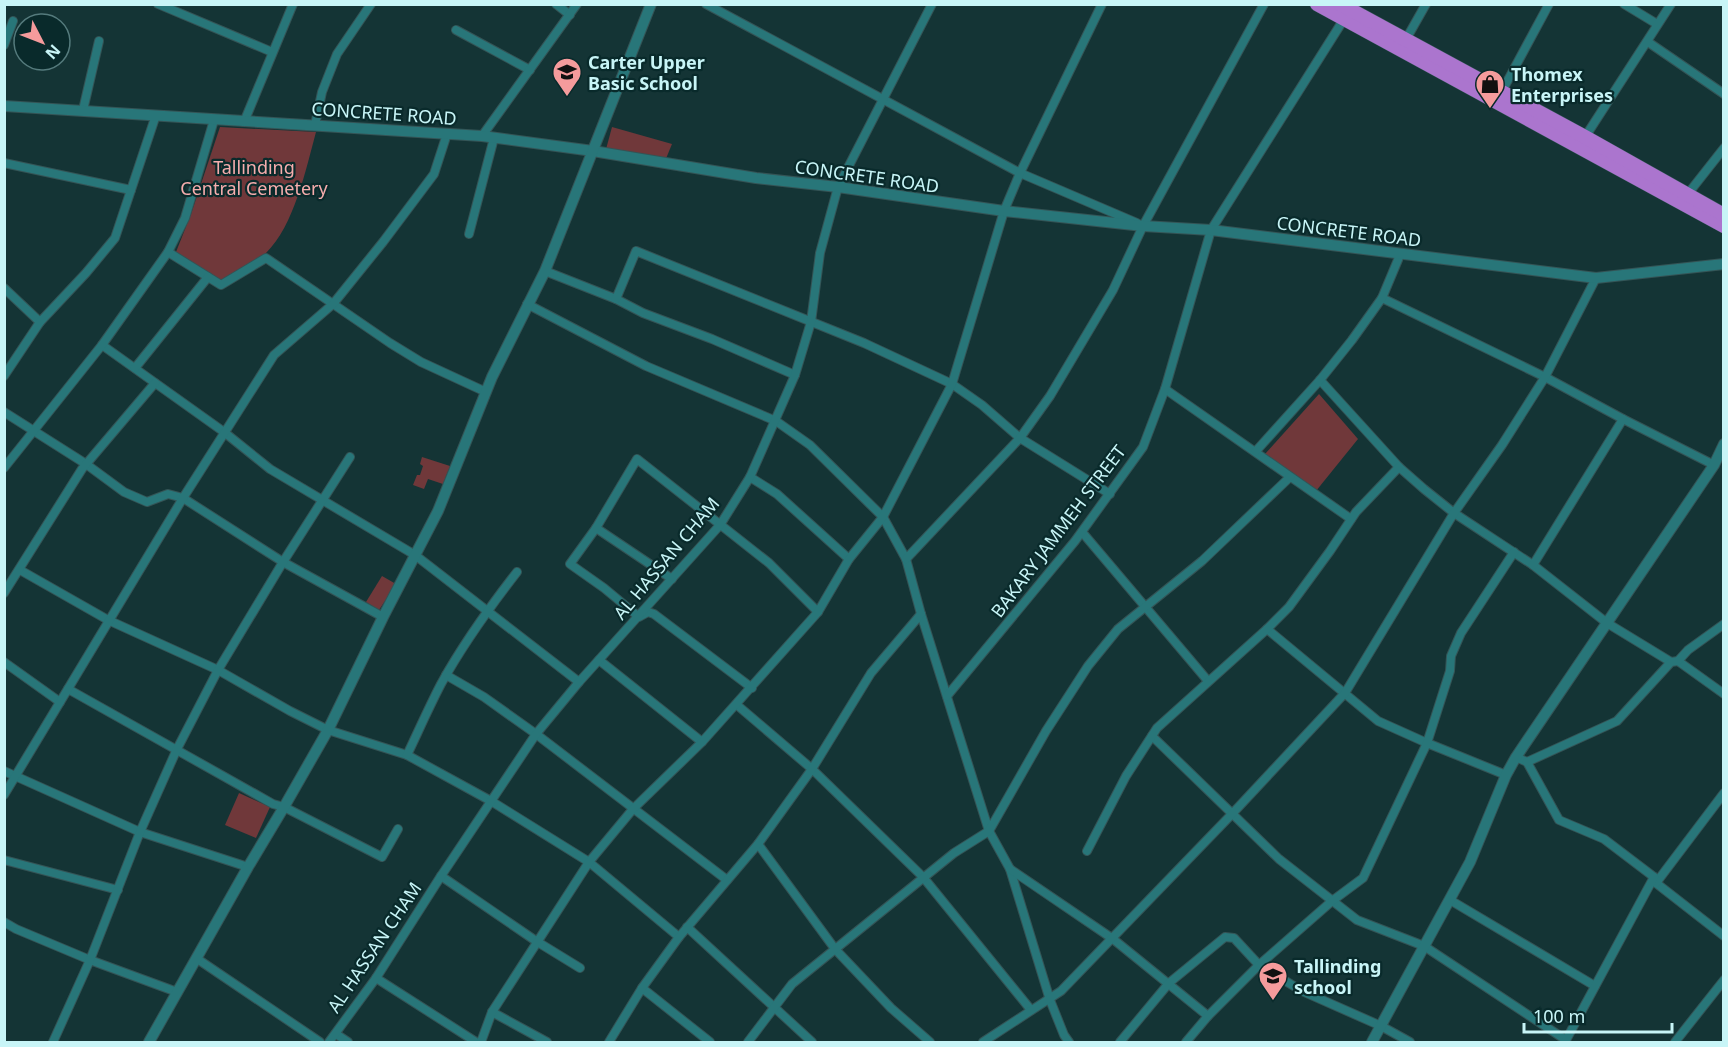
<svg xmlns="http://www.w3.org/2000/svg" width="1728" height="1047" font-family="'Noto Sans',sans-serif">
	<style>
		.green { fill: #70383a }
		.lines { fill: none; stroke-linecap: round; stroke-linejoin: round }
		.minor-casing { stroke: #345456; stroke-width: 10 }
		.tertiary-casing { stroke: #345456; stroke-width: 12 }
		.trunk-casing { stroke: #345456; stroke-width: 15 }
		.minor { stroke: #287679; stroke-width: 8 }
		.tertiary { stroke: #287679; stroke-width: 10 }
		.trunk { stroke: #ab75ce; stroke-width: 14 }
		.labels { text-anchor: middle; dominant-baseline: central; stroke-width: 4.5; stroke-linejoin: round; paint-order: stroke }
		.poi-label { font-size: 18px; font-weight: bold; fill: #c8f5f7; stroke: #092a2b; text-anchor: start }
		.street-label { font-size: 18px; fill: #c8f5f7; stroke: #092a2b }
		.park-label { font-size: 18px; fill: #f6adad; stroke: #092a2b }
	</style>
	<rect width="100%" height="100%" fill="#143435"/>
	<g class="green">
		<path d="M220,127L316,132C306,169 294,226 266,253C254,264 236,272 222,281L176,252L191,214Z"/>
		<path d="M612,127L672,144L665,161L605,153Z"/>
		<path d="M1319,394L1358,439L1316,491L1265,454Z"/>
		<path d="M422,457L450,466L443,484L428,479L424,489L413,485L417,475H420L423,466L420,464Z"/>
		<path d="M382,576L396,584L379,610L366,602Z"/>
		<path d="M239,793L270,807L256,838L225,825Z"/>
	</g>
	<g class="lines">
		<g class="minor-casing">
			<g id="minor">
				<path d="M158,4L272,52"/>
				<path d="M556,4L570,15"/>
				<path d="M706,4L1020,173L1137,223"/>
				<path d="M1624,4L1657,24"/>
				<path d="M456,30L530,70"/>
				<path d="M1405,41L1426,4"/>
				<path d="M1648,42L1724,94"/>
				<path d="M4,45L13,21"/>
				<path d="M1501,93L1549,4"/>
				<path d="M83,110L99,41"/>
				<path d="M244,122L293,4"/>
				<path d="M315,125L322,92L337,54L371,4"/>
				<path d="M482,136L577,4"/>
				<path d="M1585,137L1671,4"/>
				<path d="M4,163L131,190"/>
				<path d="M1687,195L1724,148"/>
				<path d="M469,234L494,138"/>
				<path d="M168,252L221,285L266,258L390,343L421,362L486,392"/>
				<path d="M545,271L616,299L643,313L712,339L795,375"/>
				<path d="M4,288L40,322"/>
				<path d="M1382,298L1545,377L1623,419L1714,465"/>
				<path d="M616,299L636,251L864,343L952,384L982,405L1020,438L1110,494"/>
				<path d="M527,304L646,366L776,421L810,445L883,517L906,559L921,614L989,831L1010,869L1050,1000L1064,1035L1069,1042"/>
				<path d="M102,345L224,432L270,469L415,555L579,682"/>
				<path d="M135,368L208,277"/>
				<path d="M4,376L40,322L86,273L115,238L156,115"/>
				<path d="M1320,380L1399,467L1424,489L1454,513L1533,565L1607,623L1671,662"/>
				<path d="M1165,389L1351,519"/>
				<path d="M4,412L86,464L124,492L147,502L168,494L183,498L283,562L383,617"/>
				<path d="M1256,451L1320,380L1352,340L1382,298L1400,255"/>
				<path d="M4,468L102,345L168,252L185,218L214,120"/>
				<path d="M750,477L777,494L849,559"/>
				<path d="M596,528L672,579"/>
				<path d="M1082,532L1208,681"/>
				<path d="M906,559L1020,438L1050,396L1113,290L1143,226L1264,4"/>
				<path d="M1533,565L1623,419"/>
				<path d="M20,570L108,620L218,670L290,711L328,730L407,755L491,801L589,862L679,937"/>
				<path d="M4,593L82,469L155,383"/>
				<path d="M1267,629L1378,721L1427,743L1506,775"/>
				<path d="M599,660L702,742"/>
				<path d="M1678,661L1724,694"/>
				<path d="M4,662L60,702"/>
				<path d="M446,675L484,697L536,734L727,880"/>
				<path d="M752,688L654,614L648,612L639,617L604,588L570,564L596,528L637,459L769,563L818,612"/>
				<path d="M68,689L273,804L284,807L382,857L398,829"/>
				<path d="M947,696L1075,541L1143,447L1165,389L1211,230L1344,19"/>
				<path d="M737,705L812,769L923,877L1031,1010"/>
				<path d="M1152,736L1279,859L1357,920L1424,946L1566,1040"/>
				<path d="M407,755C418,732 429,707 441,684C463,644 489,608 517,572"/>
				<path d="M1516,757L1527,762L1559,820L1604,839L1654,877L1656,883L1724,936"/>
				<path d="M1527,762L1617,721L1671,662L1678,661L1688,650L1724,624"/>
				<path d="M4,771L140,832L248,867"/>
				<path d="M4,795L183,498L274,355L333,304L383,242L434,174L447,134"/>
				<path d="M758,844L835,949L891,1008L930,1042"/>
				<path d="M1087,851L1126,776L1157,728L1267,629L1289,607L1330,551L1356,512L1399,467"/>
				<path d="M4,860L118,890"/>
				<path d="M1010,869L1113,939L1208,1016"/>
				<path d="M441,876L536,941L580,968"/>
				<path d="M1656,883L1724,793"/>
				<path d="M1450,900L1595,986"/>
				<path d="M4,922L16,929L90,960L177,992"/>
				<path d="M687,927L812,1042"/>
				<path d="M196,958L320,1042"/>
				<path d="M376,978L476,1042"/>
				<path d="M642,988L710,1042"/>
				<path d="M492,1012L547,1042"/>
				<path d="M336,1034L348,1042"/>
				<path d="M53,1042L90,960L140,832L177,749L218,670L283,562L350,457"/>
				<path d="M329,1042L376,978L441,876L536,734L579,682L720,525L750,477L795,375L811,322L820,253L838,187L932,4"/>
				<path d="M481,1042L492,1012L589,862L633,809L702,742L818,612L849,559L883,517L952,384L1004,211L1020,173L1102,4"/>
				<path d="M609,1042L642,988L679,937L758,844L812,769L871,673L921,614"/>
				<path d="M748,1042L792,984L954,853L989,831L1046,731L1088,666L1118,629L1202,561L1290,477"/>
				<path d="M983,1042L1061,991L1231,815L1345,693L1454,513L1502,445L1545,377L1596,278"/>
				<path d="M1120,1042L1169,983L1225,937L1234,938L1259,965L1302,991L1381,1026L1410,1042"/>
				<path d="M1186,1042L1208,1016L1259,965L1332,901L1363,878L1427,743L1450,671L1451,656L1461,633L1514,552"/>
				<path d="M1565,1042L1654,877"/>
				<path d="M1675,1042L1724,980"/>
			</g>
		</g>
		<g class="tertiary-casing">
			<g id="tertiary">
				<path d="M4,106L482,136L593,151L756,178L838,187L1004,211L1143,226L1211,230L1596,278L1724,264"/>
				<path d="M149,1042L248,867L284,807L328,730L383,617L438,511L492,377L545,271L651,4"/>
				<path d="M1372,1042L1470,862L1506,775L1516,757L1714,465L1724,444"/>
			</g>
		</g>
		<g class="trunk-casing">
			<g id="trunk">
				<path d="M1317,4L1724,226"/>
				<path d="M1340,4L1585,137L1724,215"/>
			</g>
		</g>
		<use href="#minor" class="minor"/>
		<use href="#tertiary" class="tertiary"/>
		<use href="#trunk" class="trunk"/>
	</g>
	<defs>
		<g id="school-pin" transform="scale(1.5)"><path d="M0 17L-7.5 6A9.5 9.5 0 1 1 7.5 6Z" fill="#f59b9c" stroke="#092a2b"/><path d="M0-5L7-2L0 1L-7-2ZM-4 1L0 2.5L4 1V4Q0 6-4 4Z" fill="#111"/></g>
		<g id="shop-pin" transform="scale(1.5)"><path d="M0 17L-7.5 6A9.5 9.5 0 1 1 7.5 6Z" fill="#f59b9c" stroke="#092a2b"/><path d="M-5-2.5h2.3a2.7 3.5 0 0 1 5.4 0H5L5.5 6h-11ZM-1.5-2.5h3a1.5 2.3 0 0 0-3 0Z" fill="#111"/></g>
	</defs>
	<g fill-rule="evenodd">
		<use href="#school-pin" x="567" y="72"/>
		<use href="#shop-pin" x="1490" y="84"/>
		<use href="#school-pin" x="1273" y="976"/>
	</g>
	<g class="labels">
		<g class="poi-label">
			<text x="588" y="62">Carter Upper<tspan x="588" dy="21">Basic School</tspan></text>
			<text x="1511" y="74">Thomex<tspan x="1511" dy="21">Enterprises</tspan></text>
			<text x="1294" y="966">Tallinding<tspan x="1294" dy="21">school</tspan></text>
		</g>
		<g class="street-label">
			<text transform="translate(384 113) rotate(4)">CONCRETE ROAD</text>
			<text transform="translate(867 176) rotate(8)">CONCRETE ROAD</text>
			<text transform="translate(1349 231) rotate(7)">CONCRETE ROAD</text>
			<text transform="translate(1058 531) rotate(-53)">BAKARY JAMMEH STREET</text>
			<text transform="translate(666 558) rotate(-50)">AL HASSAN CHAM</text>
			<text transform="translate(374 947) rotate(-56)">AL HASSAN CHAM</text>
		</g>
		<g class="park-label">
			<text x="254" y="167">Tallinding<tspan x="254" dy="21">Central Cemetery</tspan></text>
		</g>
	</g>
	<rect width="1728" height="1047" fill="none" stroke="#c8f5f7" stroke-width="12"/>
	<g transform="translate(42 42) rotate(132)"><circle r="28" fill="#092a2b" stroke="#557b7d" stroke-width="1.5"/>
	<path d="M0-4.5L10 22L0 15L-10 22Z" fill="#f59b9c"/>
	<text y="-9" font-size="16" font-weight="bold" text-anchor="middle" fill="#c8f5f7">N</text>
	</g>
	<path d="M1524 1023v9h148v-9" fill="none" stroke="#c8f5f7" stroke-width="3"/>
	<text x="1533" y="1023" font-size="18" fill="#c8f5f7" stroke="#092a2b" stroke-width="4.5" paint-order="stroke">100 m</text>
</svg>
